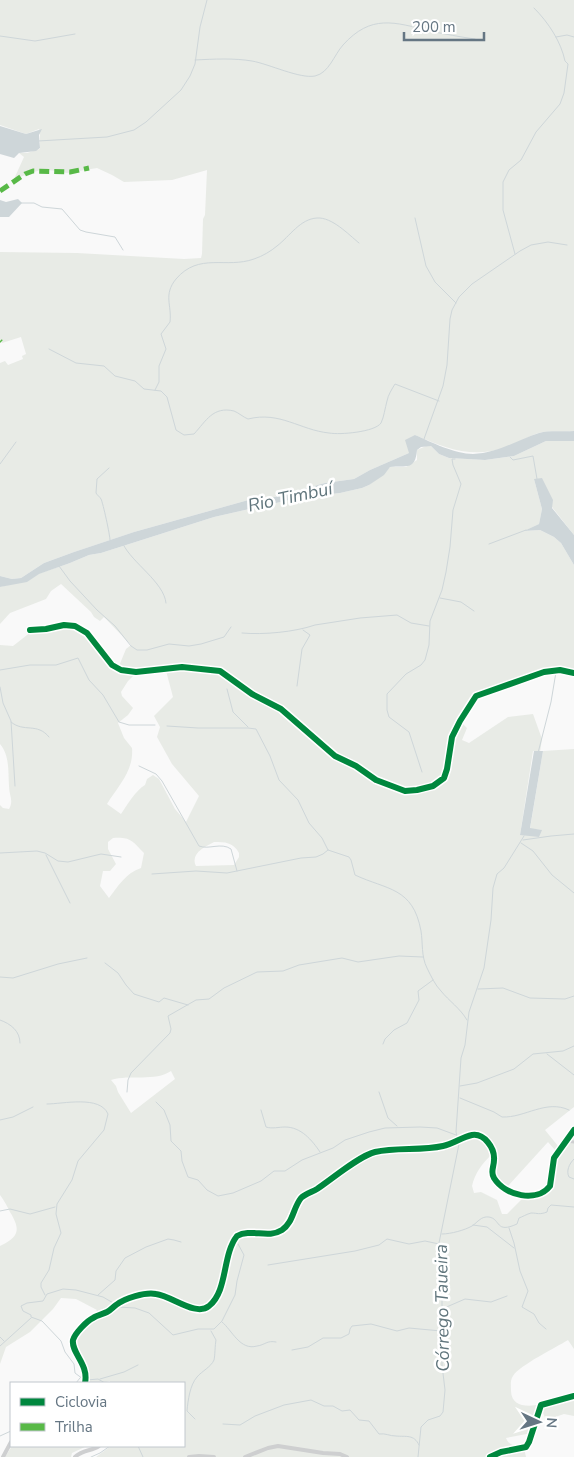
<svg xmlns="http://www.w3.org/2000/svg" width="574" height="1457" font-family="'Nunito Sans',sans-serif">
	<style>
		.green { fill: #e8ebe6; fill-rule: evenodd }
		.water { fill: #ced6d9 }
		.lines { fill: none; stroke-linecap: round; stroke-linejoin: round }
		.stream { stroke: #ced6d9; stroke-width: 1 }
		.minor { stroke: #cecfd0; stroke-width: 3 }
		.tertiary { stroke: #cecfd0; stroke-width: 4 }
		.quiet { stroke: #58b947; stroke-width: 5; stroke-dasharray: 10 5; stroke-linecap: butt }
		.cycleway-casing { stroke: #fff; stroke-width: 9 }
		.cycleway { stroke: #00873e; stroke-width: 6 }
		.labels { text-anchor: middle; dominant-baseline: central; stroke-width: 5; stroke-linejoin: round; paint-order: stroke }
		.water-label { font-size: 18px; font-style: italic; fill: #60757c; stroke: #fff }
	</style>
	<rect width="100%" height="100%" fill="#f9f9f9"/>
	<g class="green">
		<path d="M0,0H574V431C564,432 553,431 543,432C531,434 519,443 507,447C473,459 447,449 415,435L409,453L370,470L354,479L325,483L275,497L252,499L134,532L74,552L44,563L21,578L12,579L0,576V363L5,361L8,365L23,359L22,356L26,354L21,337L2,343L0,340V252L77,253L184,259L201,258L202,254L203,219L205,215L207,170L172,180L124,182L112,175L97,168L67,173L43,169L14,179L24,157L19,153H27L40,149V131L39,129L26,134L0,125Z"/>
		<path d="M546,441H574V535L552,507L534,479L542,509L539,524L525,531L540,530L554,537L561,543L574,565V672L547,671L478,695L461,722L467,728L462,740L469,743L508,717L533,714L542,739L540,752L533,751L520,835L542,830L530,829L543,751L574,749V1107L545,1130L558,1146L574,1128V1349L568,1340C555,1348 520,1365 513,1376C510,1380 511,1386 511,1391C512,1419 559,1399 574,1395V1416L564,1414L546,1420L541,1408L532,1433L506,1438C509,1446 516,1446 524,1448L526,1457H85H96L111,1446H184V1383H110V1381L102,1383H83C90,1370 78,1354 71,1342L97,1310L76,1299L61,1298L53,1309L30,1332L6,1347L0,1364V1246C19,1237 21,1230 10,1212C7,1206 4,1200 0,1195V805L3,808L9,809C14,801 9,795 9,786C8,772 10,756 0,744V645L13,646L36,628H62L90,632C93,644 107,659 119,666L126,649L131,645L104,617L100,621L94,617L91,612L61,584L51,591L46,599L10,613L0,624V587L30,579L35,575L70,563L89,555L101,553L214,517L298,498L340,493L362,488L369,485L390,467H406L417,460V450L426,446H431L439,454L449,458L485,460L514,456ZM165,667L173,697L154,716L160,727L157,737L172,764L199,796L186,822L175,809L159,779L153,775L147,779L145,785C136,790 127,805 121,814L107,804C118,786 134,771 132,748L124,738L118,723L128,715L133,708L122,696L121,692L128,681L139,670ZM113,838C131,837 132,841 144,853L141,868C126,873 118,886 109,898L100,886L103,871H110L116,864L108,849V842ZM214,842C225,842 233,842 239,853V857L234,865L196,866C190,854 204,847 214,842ZM171,1071L175,1079L131,1113L118,1092L116,1086L111,1080C130,1074 155,1082 171,1071ZM548,1142L555,1150L552,1160L548,1186L543,1190L527,1194L507,1214H502L497,1200L481,1192L474,1193L472,1186C475,1173 482,1164 491,1155L492,1154L493,1177L507,1187Z"/>
		<path d="M12,1446H87L72,1453L71,1457H5Z"/>
	</g>
	<g class="water">
		<path d="M0,126L26,134L42,129L39,135L40,148L36,151L19,153L14,158L0,154Z"/>
		<path d="M18,199L22,203L9,217H0V200L6,202Z"/>
		<path d="M574,431V441H546L514,456L485,460L449,458L439,454L431,446L421,447L417,450C415,471 407,465 390,467L384,475L369,485L362,488L340,493L298,498L214,517L101,553L89,555L70,563L39,574L27,582L0,587V576L12,579L21,578L44,563L74,552L134,532L252,499L275,497L325,483L354,479L370,470L409,453L405,440L415,435C431,442 455,454 473,454C498,453 517,440 539,433C550,430 563,432 574,431Z"/>
		<path d="M542,478L553,500L552,508L574,535V565L561,543L554,537L540,530L524,531L539,524L542,509L534,479Z"/>
		<path d="M534,751H543L530,828L542,830L539,837L520,835Z"/>
	</g>
	<g class="lines">
		<g class="stream">
			<path d="M0,36L35,41L75,34"/>
			<path d="M556,37L567,35L574,37"/>
			<path d="M195,60C214,59 234,58 252,61C269,64 300,79 315,76C329,73 334,55 343,45C371,14 394,22 430,31C445,34 460,37 475,39"/>
			<path d="M38,141L107,137L134,130L146,122L181,90L190,76L195,64L200,27L207,0"/>
			<path d="M21,203H34L42,207L62,209L80,230L86,232L115,237L123,250"/>
			<path d="M415,218L426,266L435,282L456,303"/>
			<path d="M515,254L503,210V182L509,170L521,160L536,132L560,104L564,93L568,64L565,61C561,42 549,23 534,8"/>
			<path d="M49,349L76,363L104,366L115,376L135,381L144,389L161,391L167,397L176,430L184,435L194,434C206,421 213,406 234,411C239,413 243,417 248,419C280,411 300,430 329,433C340,435 375,432 381,423C384,417 385,408 387,401C388,395 392,389 395,384L439,401"/>
			<path d="M155,390L159,382V366L166,349L161,334L170,322C172,305 163,295 176,279C199,252 226,269 254,259C263,256 271,251 277,246C290,236 300,219 317,218C332,217 348,234 359,243"/>
			<path d="M424,439L443,386L447,365L450,319L452,310L459,297L472,284L520,251L531,245L548,242L567,245"/>
			<path d="M510,457L513,460L533,456L537,479"/>
			<path d="M0,464L16,442"/>
			<path d="M109,468L97,479L96,493C97,495 100,497 101,499C103,503 110,535 110,540"/>
			<path d="M123,544C132,563 164,582 166,603"/>
			<path d="M489,544L526,530"/>
			<path d="M59,566L70,581L97,610L115,626L131,646L137,650H147L169,644L189,646L201,644L224,637L231,627"/>
			<path d="M440,598L461,602L474,611"/>
			<path d="M242,633C263,635 295,632 315,625L360,618L397,615L411,623L429,626"/>
			<path d="M0,670L30,665H56L78,658L89,680L103,695L119,722L129,725H155"/>
			<path d="M297,686L302,649L310,635L303,630"/>
			<path d="M0,687L3,703L11,721L15,786"/>
			<path d="M227,689L233,712L248,727"/>
			<path d="M11,722C24,733 37,722 49,737"/>
			<path d="M167,726L198,728H248L256,729L270,756L279,780L298,800L309,823L322,838L328,850L349,857L351,860L355,875C387,890 413,887 421,931C423,943 421,956 427,968C431,976 435,985 441,991C449,1001 460,1008 467,1020"/>
			<path d="M538,753L551,702L556,672"/>
			<path d="M139,766L156,774L162,781L199,846C209,850 221,842 231,849L237,871"/>
			<path d="M422,772L409,732L389,717L387,710V694L406,674L421,665L425,660L429,645L430,621L442,590L446,572L450,547L453,510L461,484L453,465L452,459H455"/>
			<path d="M523,840L551,836L574,834"/>
			<path d="M521,843L533,851L552,875L574,893"/>
			<path d="M0,853L37,851L45,853L58,861L68,862L101,854L121,857"/>
			<path d="M46,855L70,903"/>
			<path d="M152,874L196,871L227,873L301,858L316,857L323,854L328,850"/>
			<path d="M105,963L118,973L126,985L134,994L159,1002L164,998L188,1005"/>
			<path d="M0,977L13,978L58,964L87,958"/>
			<path d="M478,989L503,988L530,998L565,999L574,996"/>
			<path d="M0,1020C11,1024 20,1031 20,1043"/>
			<path d="M383,1044L385,1039L394,1030L407,1023L419,1000L418,991L433,980"/>
			<path d="M547,1054L574,1075"/>
			<path d="M460,1086L477,1083L514,1069L533,1054L563,1051L574,1046"/>
			<path d="M127,1092L128,1080L131,1073L170,1033L171,1029L168,1016L196,1000L209,999L224,988L257,972L283,971L299,965L342,958L358,962L399,956L423,957"/>
			<path d="M379,1092L388,1118L397,1126"/>
			<path d="M460,1098L494,1112L502,1117C525,1118 546,1099 569,1110"/>
			<path d="M156,1102L164,1110L170,1125L171,1141L181,1151L182,1161L188,1177L198,1180L207,1190L218,1196L233,1193L261,1181L274,1171H285L302,1160L333,1148L345,1140L369,1132L385,1128L420,1127L437,1128L456,1135"/>
			<path d="M261,1110L266,1127C272,1129 279,1127 285,1127C301,1127 312,1140 320,1152"/>
			<path d="M0,1120L13,1117L33,1107"/>
			<path d="M574,1159C569,1164 566,1171 569,1177L574,1179"/>
			<path d="M0,1211L10,1209L30,1214L55,1207"/>
			<path d="M473,1225L487,1227L514,1248"/>
			<path d="M509,1228L514,1243L520,1271L528,1291L522,1307L534,1314L539,1323L546,1329"/>
			<path d="M442,1234C451,1234 465,1230 472,1226C478,1222 481,1216 489,1217C501,1219 495,1234 517,1224L519,1218C522,1217 527,1214 531,1213C538,1213 539,1215 547,1212L548,1208L551,1205L574,1207"/>
			<path d="M268,1265L355,1251L379,1245L387,1239L409,1244L425,1241L439,1244"/>
			<path d="M45,1295L41,1287V1283L49,1270L54,1248L61,1233L56,1214L57,1204L72,1180L78,1161L104,1130L108,1114C100,1095 63,1104 47,1104"/>
			<path d="M98,1295L115,1280L116,1271L125,1258L146,1247L168,1239L174,1240L181,1242"/>
			<path d="M118,1307L135,1308L149,1313L173,1335L198,1329H214L222,1321L235,1295L237,1281L244,1255L238,1244"/>
			<path d="M442,1309L465,1299L491,1302L507,1296"/>
			<path d="M222,1322C232,1330 240,1351 257,1346C265,1345 267,1340 276,1342"/>
			<path d="M0,1337L4,1341"/>
			<path d="M0,1346L31,1318"/>
			<path d="M292,1350L308,1347L323,1338H341L349,1334L350,1329L352,1326L371,1324L397,1331L409,1328L441,1331"/>
			<path d="M83,1379L75,1373L74,1364L65,1352L61,1341L42,1321L31,1317V1315L23,1311L21,1306L27,1303L43,1301L47,1294L63,1289L76,1290L103,1297L115,1304"/>
			<path d="M100,1379L124,1372L138,1365"/>
			<path d="M87,1380L98,1379L105,1383"/>
			<path d="M76,1383L80,1378"/>
			<path d="M195,1419L187,1411C188,1400 190,1385 197,1377C202,1371 211,1367 214,1360C215,1356 215,1345 216,1340L211,1331"/>
			<path d="M223,1424L240,1425L255,1416L284,1405L311,1400L324,1406H333L342,1411L350,1410L359,1420L369,1421L379,1434C386,1433 389,1436 396,1436C406,1437 414,1434 419,1445"/>
			<path d="M0,1436L11,1431"/>
			<path d="M138,1446L143,1457"/>
			<path d="M91,1457L100,1453L110,1446"/>
			<path d="M418,1457L421,1427L428,1420L440,1416L443,1412L445,1390L442,1365V1288L439,1243L459,1144L456,1132L461,1058L465,1045L469,1012L484,968L491,920L493,888L497,874L504,868L524,836"/>
		</g>
		<g class="minor">
			<path d="M30,630L46,629L64,625L75,626L87,633L112,665L121,670L136,672L182,667L220,671L252,694L281,709L335,756L356,766L376,780L405,791L417,790L433,786L444,778L447,769L452,737L460,721L476,696L544,672L560,670L574,673"/>
			<path d="M566,1141L574,1142"/>
			<path d="M490,1457L501,1452L526,1447L529,1442L541,1405L574,1396"/>
		</g>
		<g class="tertiary">
			<path d="M85,1383C89,1364 71,1353 73,1340C75,1333 87,1321 93,1318C97,1315 103,1314 107,1312C111,1310 113,1307 116,1305C125,1298 145,1292 156,1294C172,1296 196,1317 209,1306C228,1291 222,1255 237,1236C251,1228 268,1239 282,1230C293,1223 293,1208 301,1198C305,1194 312,1192 317,1189C332,1179 359,1156 375,1152C397,1147 421,1151 443,1146C453,1144 462,1137 472,1135C484,1133 495,1148 494,1160C494,1167 490,1172 494,1178C505,1196 537,1203 550,1186L554,1158L574,1130"/>
			<path d="M3,1457L11,1442"/>
			<path d="M75,1457C82,1450 92,1451 99,1446"/>
			<path d="M189,1457L199,1456L214,1457"/>
			<path d="M245,1457L268,1448L278,1446L323,1453L340,1454L347,1457"/>
		</g>
		<g class="quiet">
			<path d="M0,191L25,174L33,171L70,172L89,168"/>
			<path d="M0,341L1,342"/>
		</g>
		<g class="cycleway-casing">
			<g id="cycleway">
				<path d="M30,630L46,629L64,625L75,626L87,633L112,665L121,670L136,672L182,667L220,671L252,694L281,709L335,756L356,766L376,780L405,791L417,790L433,786L444,778L447,769L452,737L460,721L476,696L544,672L560,670L574,673"/>
				<path d="M85,1383C89,1364 71,1353 73,1340C75,1333 87,1321 93,1318C97,1315 103,1314 107,1312C111,1310 113,1307 116,1305C125,1298 145,1292 156,1294C172,1296 196,1317 209,1306C228,1291 222,1255 237,1236C251,1228 268,1239 282,1230C293,1223 293,1208 301,1198C305,1194 312,1192 317,1189C332,1179 359,1156 375,1152C397,1147 421,1151 443,1146C453,1144 462,1137 472,1135C484,1133 495,1148 494,1160C494,1167 490,1172 494,1178C505,1196 537,1203 550,1186L554,1158L574,1130"/>
				<path d="M490,1457L501,1452L526,1447L529,1442L541,1405L574,1396"/>
			</g>
		</g>
		<use href="#cycleway" class="cycleway"/>
	</g>
	<g class="labels">
		<g class="water-label">
			<text transform="translate(290 497) rotate(-12)">Rio Timbuí</text>
			<text transform="translate(442 1308) rotate(-91)">Córrego Taueira</text>
		</g>
	</g>
	<rect x="10" y="1382" width="175" height="65" fill="#ffffff" stroke="#c1c8cd"/>
	<rect x="20" y="1398" width="25" height="8" fill="#00873e" stroke="#c1c8cd"/>
	<text x="55" y="1407" font-size="15" fill="#657683">Ciclovia</text>
	<rect x="20" y="1423" width="25" height="8" fill="#58b947" stroke="#c1c8cd"/>
	<text x="55" y="1432" font-size="15" fill="#657683">Trilha</text>
	<g transform="translate(539 1422) rotate(94)" stroke="#ffffff" stroke-width="4" paint-order="stroke">
	<path d="M0-4L9 19L0 12L-9 19Z" fill="#657683"/>
	<text y="-8" font-size="14" font-weight="bold" text-anchor="middle" fill="#657683">N</text>
	</g>
	<path d="M404 32v8h80v-8" fill="none" stroke="#657683" stroke-width="2.5"/>
	<text x="412" y="32" font-size="15" fill="#657683" stroke="#ffffff" stroke-width="4" paint-order="stroke">200 m</text>
</svg>
